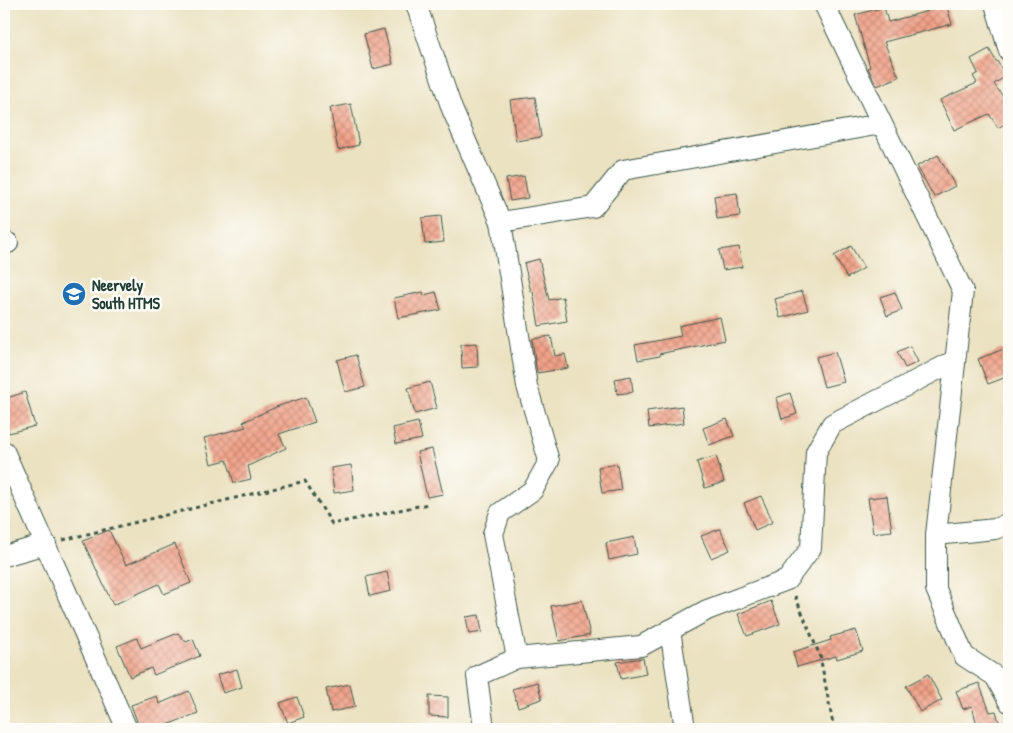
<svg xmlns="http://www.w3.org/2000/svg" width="1013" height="733" font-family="'Patrick Hand',sans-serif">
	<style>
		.building { fill: url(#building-cross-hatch) }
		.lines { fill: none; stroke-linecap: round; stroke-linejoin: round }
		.minor-casing { stroke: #3e5649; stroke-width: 22 }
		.path { stroke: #3e5649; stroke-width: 3; stroke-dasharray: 4 4; stroke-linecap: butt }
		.minor { stroke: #fff; stroke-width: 20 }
		.labels { text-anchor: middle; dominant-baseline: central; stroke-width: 5; stroke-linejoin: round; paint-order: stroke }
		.poi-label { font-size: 16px; font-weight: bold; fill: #1f3d34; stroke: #fdfcf7; text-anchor: start }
	</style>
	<defs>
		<pattern id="building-cross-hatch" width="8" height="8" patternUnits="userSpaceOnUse" patternTransform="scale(1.25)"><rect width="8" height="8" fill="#f2a289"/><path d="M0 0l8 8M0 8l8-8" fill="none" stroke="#c38571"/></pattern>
	</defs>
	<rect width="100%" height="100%" fill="#fdfcf7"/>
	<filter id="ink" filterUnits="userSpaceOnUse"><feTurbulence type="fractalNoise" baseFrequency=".02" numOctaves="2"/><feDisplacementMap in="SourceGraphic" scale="10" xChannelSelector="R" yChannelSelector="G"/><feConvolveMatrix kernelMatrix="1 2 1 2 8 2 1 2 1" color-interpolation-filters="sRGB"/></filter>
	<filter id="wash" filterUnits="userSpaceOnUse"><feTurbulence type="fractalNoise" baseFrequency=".0096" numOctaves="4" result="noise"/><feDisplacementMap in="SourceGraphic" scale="20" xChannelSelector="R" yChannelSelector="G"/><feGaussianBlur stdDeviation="1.12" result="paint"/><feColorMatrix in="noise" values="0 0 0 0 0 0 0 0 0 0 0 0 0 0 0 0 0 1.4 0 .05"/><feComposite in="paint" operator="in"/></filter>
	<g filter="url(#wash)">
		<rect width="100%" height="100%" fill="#ebe2c1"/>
		<g id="blocks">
			<g class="building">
				<path d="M926,4H946L952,24L884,42L899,77L877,86L868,68L870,67L855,15L884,7L888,22L928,11Z"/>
				<path d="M384,29L393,64L373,69L364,34Z"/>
				<path d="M989,49L996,61H997L1006,76L994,84L1009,105V121L998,128L989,114L954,130L940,100L977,83L973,76L978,73L971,59Z"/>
				<path d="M535,97L541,137L516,141L510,100Z"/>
				<path d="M351,104L359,145L338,150L330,108Z"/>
				<path d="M938,155L955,186L934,197L917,166Z"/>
				<path d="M524,176L528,198L510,201L506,179Z"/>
				<path d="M737,193L740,216L717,219L714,196Z"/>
				<path d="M441,216L444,242L425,244L422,218Z"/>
				<path d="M851,246L864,268L847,278L834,256Z"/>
				<path d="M739,247L742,267L723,270L719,250Z"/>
				<path d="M539,259L549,300L563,297L567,321L539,326L533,291L531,292L524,263Z"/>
				<path d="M802,291L808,310L780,318L775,299Z"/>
				<path d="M423,292L424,295L436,292L441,310L398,318L394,298Z"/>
				<path d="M895,292L902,310L887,316L880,297Z"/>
				<path d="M720,317L725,340L659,354L660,356L638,360L635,345L681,336L679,326Z"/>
				<path d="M551,336L555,356L565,354L568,368L537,373L532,339Z"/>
				<path d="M477,343L478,367L462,368L461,344Z"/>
				<path d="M910,346L918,362L905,368L897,352Z"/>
				<path d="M1004,349L1009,362V376L988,384L978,359Z"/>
				<path d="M835,352L844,382L824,387L816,357Z"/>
				<path d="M356,355L365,387L345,392L337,360Z"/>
				<path d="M631,376L633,392L617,394L615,379Z"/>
				<path d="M430,382L437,408L415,414L408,388Z"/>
				<path d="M25,392L35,426L9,433L4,415V399Z"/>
				<path d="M790,393L797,414L782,419L776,398Z"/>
				<path d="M306,397L315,422L279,434L286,448L248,466L251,479L234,483L227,460L211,464L204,438L246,427L243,422L276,407Z"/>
				<path d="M682,406L684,423L649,428L647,411Z"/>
				<path d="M727,419L734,436L709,445L703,428Z"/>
				<path d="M418,422L422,439L396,444L393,428Z"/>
				<path d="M432,449L443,494L427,497L417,452Z"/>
				<path d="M716,456L724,482L705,488L697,462Z"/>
				<path d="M617,464L621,490L602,493L598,467Z"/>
				<path d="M351,465L354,490L334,493L331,468Z"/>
				<path d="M761,496L773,522L755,530L744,503Z"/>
				<path d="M887,496L892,531L873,533L868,498Z"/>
				<path d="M720,529L730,550L711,558L701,536Z"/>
				<path d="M109,530L126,565L175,544L191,583L164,594L159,584L113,605L83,541Z"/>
				<path d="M634,537L637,554L609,560L606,543Z"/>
				<path d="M387,572L391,591L370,596L366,577Z"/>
				<path d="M582,600L590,635L559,641L551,606Z"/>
				<path d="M771,601L780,624L747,636L738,614Z"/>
				<path d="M479,615L482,632L469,634L466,617Z"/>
				<path d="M856,630L863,651L837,659L836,656L797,667L793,652L831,640L830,637Z"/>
				<path d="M178,633L186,642L193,639L200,656L154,675L151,668L130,677L117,646L137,638L141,648Z"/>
				<path d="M643,658L646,674L621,679L617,662Z"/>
				<path d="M237,669L242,687L223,693L217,675Z"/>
				<path d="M928,674L942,700L920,712L906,686Z"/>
				<path d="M537,682L542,699L518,707L512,689Z"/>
				<path d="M979,683L990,712L996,711L1001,729H978L972,706L963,709L956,691Z"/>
				<path d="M350,684L355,707L331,712L326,689Z"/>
				<path d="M189,691L198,713L167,725L168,729H140L131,705L157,696L159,704Z"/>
				<path d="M429,696L448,697V717L429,716Z"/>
				<path d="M297,697L304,717L288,723L280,703Z"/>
			</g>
		</g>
	</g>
	<g filter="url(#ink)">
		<use href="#blocks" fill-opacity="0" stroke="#3e5649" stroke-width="1"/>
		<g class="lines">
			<g class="minor-casing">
				<g id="minor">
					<path d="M416,4L452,109L501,222L527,386L549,461L533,490L500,513L493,534L517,658L477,676L484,729"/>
					<path d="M824,4L963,291L936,535V589L964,656L995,676L1009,702"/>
					<path d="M995,4L1009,51"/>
					<path d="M501,222L593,207L623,170L881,124"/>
					<path d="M4,244L8,243"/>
					<path d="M4,451L127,729"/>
					<path d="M936,535L995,529L1009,523"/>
					<path d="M4,556L46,544"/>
					<path d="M670,630L685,729"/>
					<path d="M517,658L641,646L707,610L787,580L811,548L816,452L832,424L954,361"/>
				</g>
			</g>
			<g class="path">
				<path d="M63,540L305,481L332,524L428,504"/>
				<path d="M795,596L820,656L834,729"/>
			</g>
			<use href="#minor" class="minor"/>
		</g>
	</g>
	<defs>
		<g id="school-disc" transform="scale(1.25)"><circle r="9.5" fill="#1f6fb2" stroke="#fdfcf7"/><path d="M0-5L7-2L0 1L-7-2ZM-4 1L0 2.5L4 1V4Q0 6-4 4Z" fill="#fff"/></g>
	</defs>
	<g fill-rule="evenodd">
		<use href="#school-disc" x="74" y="294"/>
	</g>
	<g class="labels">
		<g class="poi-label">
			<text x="92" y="285">Neervely<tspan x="92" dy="18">South HTMS</tspan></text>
		</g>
	</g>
	<rect width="1013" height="733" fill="none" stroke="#fdfcf7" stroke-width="20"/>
</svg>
